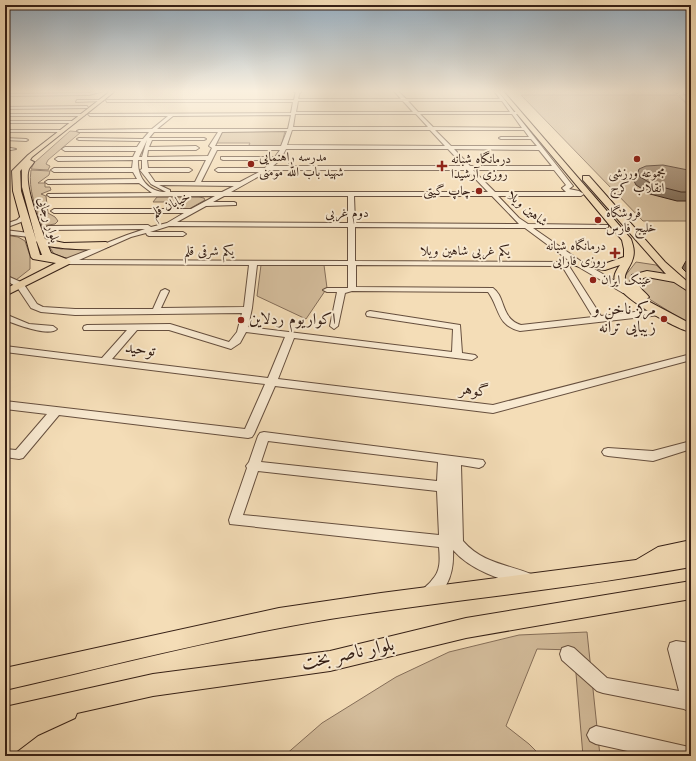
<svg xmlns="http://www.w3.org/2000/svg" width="696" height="761" font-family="'Old Standard TT',Amiri,serif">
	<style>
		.green { fill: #d4bd9c; stroke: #856e59 }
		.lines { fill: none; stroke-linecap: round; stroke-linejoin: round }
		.minor-casing { stroke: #664f3e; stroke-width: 2 }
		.major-casing { stroke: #362016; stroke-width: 2 }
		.minor { fill: #f8e9d0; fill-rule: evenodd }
		.major { fill: #f4ddb7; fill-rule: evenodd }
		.wall { fill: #84705b; stroke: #362016 }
		.building { fill: #99826a; stroke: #362016 }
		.poi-dot { fill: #8f2418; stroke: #f8e9d0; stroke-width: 1.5 }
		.labels { text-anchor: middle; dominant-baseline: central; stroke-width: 4; stroke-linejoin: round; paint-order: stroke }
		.far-poi-label { font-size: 13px; fill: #362016; stroke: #f8e9d0; text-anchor: start }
		.far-street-label { font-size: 13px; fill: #362016; stroke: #f8e9d0 }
		.poi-label { font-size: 16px; fill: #362016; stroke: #f8e9d0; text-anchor: end }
		.street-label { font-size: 16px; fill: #362016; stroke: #f8e9d0 }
		.near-street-label { font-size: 19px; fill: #362016; stroke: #f8e9d0 }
	</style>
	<rect width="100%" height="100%" fill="#f4ddb7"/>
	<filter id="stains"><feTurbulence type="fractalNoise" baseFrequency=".005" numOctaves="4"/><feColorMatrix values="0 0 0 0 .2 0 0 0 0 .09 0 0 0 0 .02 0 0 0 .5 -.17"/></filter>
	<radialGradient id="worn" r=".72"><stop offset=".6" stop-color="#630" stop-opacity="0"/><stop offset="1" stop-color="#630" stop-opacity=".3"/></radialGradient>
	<g class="green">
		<path d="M521,95H677L688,105L679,95H685L691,99V221H643Z"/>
		<path d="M70,131L81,132L48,160L46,164L50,166L48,170L31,169L34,163Z"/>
		<path d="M222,131H285L281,147H248L250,143H215Z"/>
		<path d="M31,170L50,171L49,175L38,183H45V187H50L51,190L41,194L46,196L48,213L55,217L58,221L55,224L42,226C36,208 28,190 31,170Z"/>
		<path d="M157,197H199L204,198L205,200L189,209H171L174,202H153Z"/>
		<path d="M5,235L18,237L25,241L30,256V269L16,280L5,275Z"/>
		<path d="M49,246L61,249H94L69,259L54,254Z"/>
		<path d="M636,262L656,265L667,275C655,271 640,269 630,280L633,291L624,281L625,276Z"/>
		<path d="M261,265H324L327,288L306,319L257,296Z"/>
		<path d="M653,276L676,283L691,293V325L646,297L637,283L639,278Z"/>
		<path d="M587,632L600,756H583L574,650L537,649L506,726L529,744L541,756H284L322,723L396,677L449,652L519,635Z"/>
	</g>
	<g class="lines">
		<g class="minor-casing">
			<g id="minor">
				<path d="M96,91H104L89,95L5,96V94L89,93Z"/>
				<path d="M296,91H300L298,99H401L394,91H398L406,99H500L494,91H498L514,112H521V114H516L573,186L569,189L579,191L584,194L581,196H498L519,218L528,224L608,225V227L606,228H533L582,262L629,289V293H623L577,266H569L601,316L660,309L664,312L660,315L520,331C496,325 500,308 488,292L352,291L345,293L338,326L334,329L330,326L337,292H327L323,290L327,288H348V265H257L252,308L248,327L452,352L453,329L367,316L366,314L367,312L370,311L460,325L462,353L475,355L477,357L472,360L294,338L278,379L493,405L691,354V360L493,413L275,386L254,434L252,437L248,438L59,415L23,458L19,459L5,457V449L16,450L47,414L5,409V401L245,429L265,384L5,352V346L102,358L127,330H84L83,328L84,326L87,325L170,324L229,342L237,332L242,313L75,315L41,312L31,308L17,287L5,280V275L23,283L37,304L43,307L75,309H153L161,291L165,289L169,291L161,308L244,307L249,265L66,264L62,262L63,260L127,235L145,229L48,230L45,228L48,226L148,225L151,227L167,223L184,213H54L51,211L54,209H191L215,196L50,197L47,195L48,194L152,193L139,183L48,184L45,182L48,180L137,179L133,172H54L51,170L54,168H132L133,160L58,161L55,159L58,157H133L136,151H65L62,149L65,147H137L141,141L79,140L77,139L79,138L143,139L149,132H79L77,131L79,130L152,129L168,116H90L88,114L291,113L293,102H107L106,100H294ZM298,101H403L413,112H296ZM408,101H502L510,112H418ZM295,114H416L428,127H293ZM420,114H512L522,128L433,127ZM291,115L288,129H157L173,116ZM292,130H430L445,146L287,145ZM435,130H524L529,137H501L499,138L501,139H531L537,146H451ZM287,131L281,146H215L222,132ZM154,132H218L209,146L212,148L208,156L147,157L148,150H196L199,148L196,146L149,147L152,140H204L206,139L204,138H149ZM147,140L142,157H139ZM286,149H448L464,166H273L280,160ZM454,149L539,150L552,166H470ZM217,150H280L275,157H221V159L223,160H273L265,168H218L215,170L218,172H259L240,182H201ZM138,160H142V169L140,170L151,184L166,192C148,192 137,177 138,160ZM147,160H206L195,182H155L148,172H189L192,170L189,168H148ZM270,170H467L488,192H231ZM473,170H554L566,185L562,188L566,192H495ZM159,185L234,186L222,192H170V190ZM224,196H348V223L177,222L206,206L236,205V203L234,202H213ZM354,196H492L519,224L355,223ZM169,226L348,227V261L79,260L131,237L146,233L147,235L149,236H183L186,234L183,232H150ZM355,227L525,228L571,262L355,261ZM356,265L562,266L593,317L521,325C500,318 506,297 493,288L356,287ZM137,330H169L231,349L240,343L246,332L285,337L268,378L112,359Z"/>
				<path d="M674,91H678L679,92L677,93Z"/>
				<rect x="684" y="92" width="7" height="2"/>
				<path d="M77,100H101L103,101L76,102Z"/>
				<path d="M87,106L88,108L5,109V107Z"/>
				<path d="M5,114H83L85,115L83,116H5Z"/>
				<path d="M5,121H74L76,122L74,123H5Z"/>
				<path d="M5,130H62L64,131L62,132H5Z"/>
				<path d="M5,138L26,139L28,140L26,141L5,140Z"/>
				<path d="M5,147L16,149L5,151Z"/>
				<path d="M22,215L27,216L21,222L5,228V224L17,220Z"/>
				<path d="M5,230L29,233L32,235L29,237L5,234Z"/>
				<path d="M5,314L29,324L53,326L57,329C49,337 15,324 5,320Z"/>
				<path d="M264,432L483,460L485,463L483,466L479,468L461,465L463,541C482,563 506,564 531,574L533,579L531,584L526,586C499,579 472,571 453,550C454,571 449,592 427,601L422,599L420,594C423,587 428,586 432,580C441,571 440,559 439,547L230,524L229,520L247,468L246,466L249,462L258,436L260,433ZM268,441L438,462L437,481L261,462ZM258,471L437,491L439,535L243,515Z"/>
				<path d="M691,441V449L653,461L608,456L604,455L602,452L604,449L608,448L653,451Z"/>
				<path d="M676,641L691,643V659L686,658L691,675V713L684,709L603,693L597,691L562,660L560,654L562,648L568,646L574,648L607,678L679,691L668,649L670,643Z"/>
				<path d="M596,726L689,747L691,748V756H650L596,744L590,741L587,735L590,729Z"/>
			</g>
		</g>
		<g class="major-casing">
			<g id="major">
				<path d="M108,91L114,92L32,157L30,160L34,162C33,164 30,167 29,169C23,184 40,224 45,239L64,243L106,242L111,245C102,253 59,248 48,246L51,253L69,260L71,262L69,264L5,296V289L56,263L33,259L31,257L13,191L12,171L28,155L108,93ZM22,169V187L36,240L21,191L20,171ZM36,241L37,242L42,255H40Z"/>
				<path d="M293,91H300L301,92L298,94Z"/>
				<path d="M498,91H503L631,239C633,245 635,251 633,258C630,270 619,275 629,287L632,275L647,271L666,274L583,180V176H589L665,262L691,285V293L674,282L647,277L640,279C637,289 644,290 649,297L646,300L691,324V332C675,329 620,297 615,282C613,275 616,271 620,265L605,270L576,266L574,264L579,261L604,264L624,257V249L622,240Z"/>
				<path d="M691,540V567C571,589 450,600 330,619C221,637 113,665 5,690V668L279,608L381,593L636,560L658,547Z"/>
				<path d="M691,581V599L466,638L330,671L153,696L77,713L75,718L38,735L13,754L5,756V732L10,728L5,729V707L153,674L330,651L466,618Z"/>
			</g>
		</g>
		<use href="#minor" class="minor"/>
		<use href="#major" class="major"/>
	</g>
	<g class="wall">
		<path d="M638,172H691V201H677L650,194L636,185L634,181Z"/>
		<path d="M691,260V277L682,268L686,261Z"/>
	</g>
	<g class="building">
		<path d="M663,165L688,170L691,172V192H681L654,185L640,177L638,172L639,169L646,166Z"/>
		<path d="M691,260V265L686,261Z"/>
	</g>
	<linearGradient id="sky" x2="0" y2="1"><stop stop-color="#93abbe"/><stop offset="0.46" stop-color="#faf0df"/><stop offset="1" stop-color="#faf0df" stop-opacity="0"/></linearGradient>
	<rect width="696" height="198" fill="url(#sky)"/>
	<g class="poi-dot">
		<circle cx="637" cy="159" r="4"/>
		<circle cx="251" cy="164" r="4"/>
		<path d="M440 160h4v4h4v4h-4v4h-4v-4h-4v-4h4z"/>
		<circle cx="479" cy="191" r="4"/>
		<circle cx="598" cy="220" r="4"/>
		<path d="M613 247h4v4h4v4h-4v4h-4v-4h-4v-4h4z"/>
		<circle cx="593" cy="280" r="4"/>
		<circle cx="664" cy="319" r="4"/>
		<circle cx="241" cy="320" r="4"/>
	</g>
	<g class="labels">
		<g class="far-poi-label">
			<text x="259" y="157">مدرسه راهنمایی<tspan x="259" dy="15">شهید باب الله مومنی</tspan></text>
			<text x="451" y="159">درمانگاه شبانه<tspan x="451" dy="15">روزی آرشیدا</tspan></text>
			<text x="637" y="173" text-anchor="middle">مجموعه ورزشی<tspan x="637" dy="15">انقلاب کرج</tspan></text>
			<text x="471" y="191" text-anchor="end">چاپ گیتی</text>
			<text x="606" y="213">فروشگاه<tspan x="606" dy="15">خلیج فارس</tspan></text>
			<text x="606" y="246" text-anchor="end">درمانگاه شبانه<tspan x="606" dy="15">روزی فارابی</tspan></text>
			<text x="601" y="280">عینک ایران</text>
		</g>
		<g class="far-street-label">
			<text transform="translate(171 205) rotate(-26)">خیابان قلم</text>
			<text transform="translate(527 209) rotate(40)">شاهین ویلا</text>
			<text x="347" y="213">دوم غربی</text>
			<text transform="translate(48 220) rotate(73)">بلوار رجایی</text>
			<text x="209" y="251">یکم شرقی قلم</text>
			<text x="465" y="251">یکم غربی شاهین ویلا</text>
		</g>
		<g class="poi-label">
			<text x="656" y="310">مرکز ناخن و<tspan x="656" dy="18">زیبایی ترانه</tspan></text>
			<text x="249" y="320" text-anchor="start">اکواریوم ردلاین</text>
		</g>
		<g class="street-label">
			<text transform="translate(140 350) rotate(7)">توحید</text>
			<text transform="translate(474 391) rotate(6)">گوهر</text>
		</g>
		<g class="near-street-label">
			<text transform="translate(348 655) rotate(-12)">بلوار ناصر بخت</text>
		</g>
	</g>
	<rect width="696" height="761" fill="none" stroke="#f4ddb7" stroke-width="20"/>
	<rect x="6" y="6" width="684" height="749" fill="none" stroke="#362016" stroke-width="2"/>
	<rect x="10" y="10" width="676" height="741" fill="none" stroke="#362016"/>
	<rect width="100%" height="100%" filter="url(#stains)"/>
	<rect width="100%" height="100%" fill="url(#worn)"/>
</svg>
